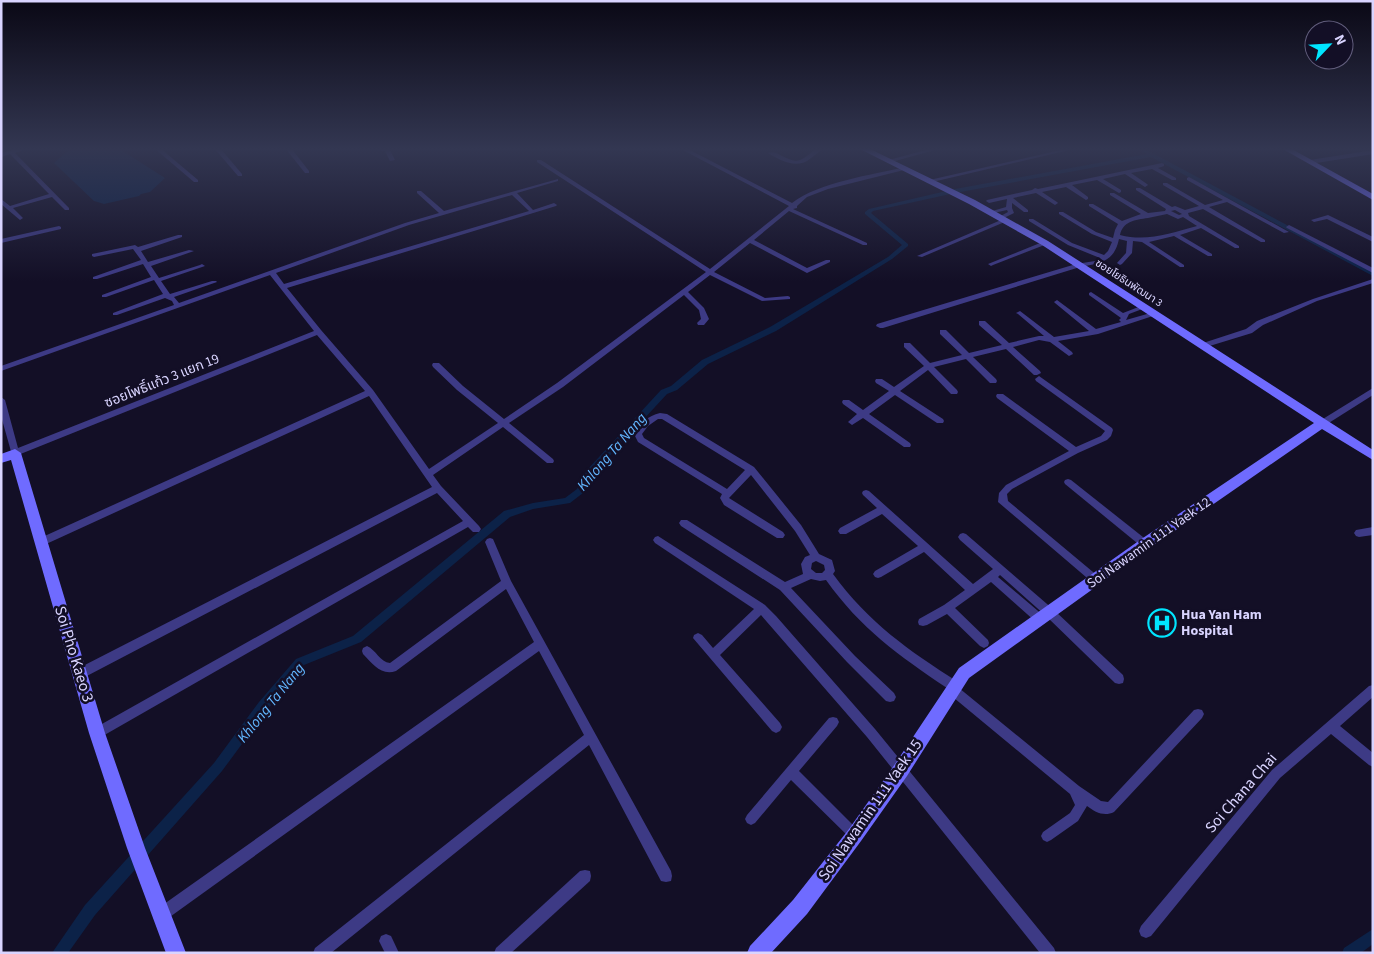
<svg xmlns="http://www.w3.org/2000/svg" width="1374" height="954" font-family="'Source Sans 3','Noto Sans Thai',sans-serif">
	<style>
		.water { fill: #0c2248 }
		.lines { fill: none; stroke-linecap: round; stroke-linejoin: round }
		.canal { fill: #0c2248; fill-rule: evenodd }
		.street { fill: #3d3a85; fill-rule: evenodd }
		.secondary { fill: #6f6bff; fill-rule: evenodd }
		.labels { text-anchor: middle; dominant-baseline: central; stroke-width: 5; stroke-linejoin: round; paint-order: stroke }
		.far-street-label { font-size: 11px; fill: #d9d4ff; stroke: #130f26 }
		.street-label { font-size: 14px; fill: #d9d4ff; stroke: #130f26 }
		.poi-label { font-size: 14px; font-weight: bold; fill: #d9d4ff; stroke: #130f26; text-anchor: start }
		.water-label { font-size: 15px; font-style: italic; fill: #62b6ff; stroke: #130f26 }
		.near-street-label { font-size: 16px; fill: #d9d4ff; stroke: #130f26 }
	</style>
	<rect width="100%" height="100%" fill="#130f26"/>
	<path class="water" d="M78,148H118L165,178L150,192L141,194L139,196L104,204L94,201L54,163L66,152Z"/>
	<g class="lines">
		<g class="canal">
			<path d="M1136,148H1143L1373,271V276L1151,157L955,193L873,211L871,213L908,244V246L892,259L776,331L708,364L677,390L667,394L593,474L583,493L570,503L533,509L510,517L361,642L304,665L267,710L222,771L95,915L68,953H52L85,905L214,763L259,702L296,659L353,636L504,511L533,503L565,498L577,489L587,470L661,390L671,386L702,360L770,327L888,257L902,245L865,214V212L869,209L955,189L1147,154Z"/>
			<path d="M1373,929V944L1361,953H1342L1344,948Z"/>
		</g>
		<g class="street">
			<path d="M21,148H29L15,153L69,208V210H65L52,197L13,208L23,218L20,220L1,204V199L10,206L49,194L10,154L1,157V153Z"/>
			<path d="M154,148H160L198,180V182H194Z"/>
			<path d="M214,148H220L242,174V176H238Z"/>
			<path d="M285,148H291L309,171V173H305Z"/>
			<path d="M374,148H389L395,160L390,161L385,151L374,150Z"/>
			<path d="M679,148H686L792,203C819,182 872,175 905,167L908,169L828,189L807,197L797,206V208L793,209L867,243V245H863L789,211L754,240L807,268L826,260H830V262L807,273L750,243L714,272L765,298L788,296L790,297V299L762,301L710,275L688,292L704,308L709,319L704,325H698L697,323L701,319L699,310L684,295L563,387L509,423L553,459L554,461L553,463H547L503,427L433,475L441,486L479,526L481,529L479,532H473L468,527L101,737L97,739L93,737L91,733L93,729L463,521L437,493L83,678L79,679L75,678L74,674L75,670L432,487L369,396L44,545L41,546L38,545L36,542L38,539L365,391L317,335L18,455H12L1,416V397L5,400L18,448L314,331L270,275L1,371V366L174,305L172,301L165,298L117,315H113V313L163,294L154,280L106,297H102V295L151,277L143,264L97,279H93V277L141,260L133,249L94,257L92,256V254L135,245L138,247L178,235H182V237L141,251L148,262L189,250L194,251L151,266L159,278L200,265L202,264L205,266L161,281L170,294L212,281H216L217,282L174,297L179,303L405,223L439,213L417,193V191H421L444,211L558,179V181L517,193L533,210L554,203L557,205L556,206L287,288L321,330L373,390L429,469L498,423L457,390L433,367L432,365L433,363H439L463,386L504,419L557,383L706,272L537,162V160H541L710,269L789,206ZM512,195L529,211L284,284L276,273L409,225Z"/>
			<path d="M817,148H824C818,152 813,157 807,161C795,168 779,160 768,153C778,149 788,164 800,160C806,158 812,151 817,148Z"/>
			<path d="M933,148H942L888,163L885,161Z"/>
			<path d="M1069,148H1078L928,183L925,181Z"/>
			<path d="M1373,150V154L1310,164L1307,162L1310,160Z"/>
			<path d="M1162,163L1164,164V166L1158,168L1176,178V180H1172L1152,169L1131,173L1147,184L1148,185L1145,187L1125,174L1103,179L1121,190V192L1119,193L1097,180L1072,185L1088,197V199L1086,200L1066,187L1042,192L1057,202L1058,203L1055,205L1036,193L1013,198L1028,210V212H1024L1012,203V208L1014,213L1004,218L1007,219V221L922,257L917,256L1001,220L997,218L1008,212L1007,210L989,214V212L1006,207L1007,199L989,203L986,201L987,200L1032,190L1035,188L1038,189Z"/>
			<path d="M1189,177L1289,232L1284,233L1227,202L1209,207L1265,240V242H1261L1203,209L1188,213L1189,216L1239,246V248H1235L1201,228L1180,235L1212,254V256H1208L1174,236L1149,242L1184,265V267H1180L1142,242L1133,241L1132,253L1122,264L1120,265L1117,263L1126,253L1127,241L1119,239C1114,262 1101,263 1080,267L883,328H880L876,326L877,324L1076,264L1095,261L1100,258L1068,245L1029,221V219H1033L1072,243L1104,255L1108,251L1112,242L1092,234L1059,214V212H1063L1096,232L1113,238L1115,230L1118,224L1089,206V204H1093L1122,221L1141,214L1110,195V193H1114L1148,213L1165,211L1166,209L1136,190V188H1140L1172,207L1175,206L1185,210L1199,206L1163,185V183H1167L1205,205L1223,200L1187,180V178ZM1175,210L1182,214L1179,215L1171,211ZM1167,214L1178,219L1183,217L1197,226C1171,233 1147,242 1120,235C1123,221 1135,220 1148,218C1154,217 1161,215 1167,214Z"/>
			<path d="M1328,215L1373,237V242L1327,219L1314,222L1311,220Z"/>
			<path d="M1289,225L1373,268V273L1287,228L1286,227Z"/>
			<path d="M59,226L61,227V229L1,243V239Z"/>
			<path d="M1045,241L1047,242V244L993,265L991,266L988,264Z"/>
			<path d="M1373,279V283L1317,301L1263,325L1252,333L1203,348L1199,346L1200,344L1246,329L1257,321L1313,299Z"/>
			<path d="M1091,292L1123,313L1141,306H1145V308L1129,314L1126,320L1154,312L1158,314L1156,315L1098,334L1058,341L1072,352L1073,354L1069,356L1050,342L1039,340L1013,347L1040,371L1041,373L1037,375H1034L1006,349L973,357L996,379L997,381L996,383H990L966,359L934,367L957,390L958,392L957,394H951L928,370L900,391L943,419L944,421L943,423H937L895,395L869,414L910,443L911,445L910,447H904L863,418L852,425L848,422L857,414L843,404L842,402L843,400H849L863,410L889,391L876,383L875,381L876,379H882L894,387L924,366L904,347V343H910L930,363L962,355L940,334V330H946L969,353L1002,345L979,325V321H985L1009,343L1039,336H1044L1018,314L1016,313L1020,311L1054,337L1089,331L1055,303L1054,302L1057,300L1096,329L1121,322L1119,320L1121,318L1089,295V293Z"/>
			<path d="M1039,376L1112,428L1113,430L1111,436L1107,440L1078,453L1012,489L1007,494L1008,501L1099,577L1101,580L1099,583L1096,584L1093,583L998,502L999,493L1006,485L1069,451L997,398L996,396L997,394H1003L1076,447L1101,436L1105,431L1036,381L1035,379Z"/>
			<path d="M1373,388V395L1324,426H1318L1317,424L1318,422Z"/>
			<path d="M660,413L667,414L754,467L801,525L819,554L832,560L835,571L833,574C869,623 908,650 958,682L959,688L1079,786L1101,801L1108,802L1194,710L1198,709L1202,710L1204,714L1202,718L1114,812C1104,817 1095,812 1087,806L1078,821L1051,840L1047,842L1043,840L1041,836L1043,832L1070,813L1075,805L1070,794L948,693L947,688C898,655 861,629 826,580L820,581L811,579L791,588L855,656L894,693L896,697L894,701L890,702L886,701L847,662L780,590L681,526L679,523L681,520H687L785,582L803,574L801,564L805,557L810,555L795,531L751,475L729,498L783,532L785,535L783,538H777L724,505L720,498L722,494L638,442L634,434C640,423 648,416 660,413ZM658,419H662L745,470L727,489L644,438L642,434L648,426ZM816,561L824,565L825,570L822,573H816L811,569L812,563Z"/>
			<path d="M1068,479L1071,480L1148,541L1150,544L1148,547L1145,548L1142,547L1065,484L1064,482L1065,480Z"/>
			<path d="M866,490L869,491L973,584L993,569L960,540L958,537L960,534L963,533L966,534L1054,610L1123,675L1124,679L1123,683L1119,684L1115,683L1046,616L1000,575L998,577L1044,616L1045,619L1044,622L1040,623L1036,622L991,582L955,608L988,640L989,643L988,646L984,648L980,646L947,614L927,625L923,626L919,625L918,622L919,619L944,605L965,590L924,552L881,577L878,578L875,577L873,574L875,571L918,546L882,514L846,534H840L838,531L840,528L877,508L863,495L862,493L863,491Z"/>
			<path d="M1373,527V535L1359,537L1356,536L1354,533L1356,530Z"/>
			<path d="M658,536L765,605L776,616L875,729L1054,948L1056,953H1040L867,737L761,615L720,655L780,723L782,727L780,731L776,733L772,731L693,638L694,635L698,633L702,635L713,648L754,609L655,543L653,540L655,537Z"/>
			<path d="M490,538L493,539L511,581L671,871L672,876L671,881L666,882L661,881L589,745L331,953H313L315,948L584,735L539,651L167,919L162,921L157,919L155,914L157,909L534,642L506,589L396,671C381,676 373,664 363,654L362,651L363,648L367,646C376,650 380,662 390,663L501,581L485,542L487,539Z"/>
			<path d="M1373,685V697L1340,726L1373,753V767L1369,765L1331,734L1280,778L1151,936L1146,938L1141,936L1139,931L1141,926L1272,770L1369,686Z"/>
			<path d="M833,717L837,718L839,722L837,726L799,771L859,831L861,835L859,839L855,841L851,839L791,780L755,823L751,825L747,823L745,819L747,815L829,718Z"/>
			<path d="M585,870L590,871L591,876L590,881L511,953H494L496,948L580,871Z"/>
			<path d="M386,934L391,936L399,953H385L379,941L381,936Z"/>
		</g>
		<g class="secondary">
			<path d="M858,148H868L975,200L1048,241L1373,450V460L1322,429L1150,548L969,678L907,776L861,841L807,914L771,953H747L750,946L793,900L849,829L895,764L959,668L1140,540L1314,423L1042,245L969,204Z"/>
			<path d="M1281,148H1290L1373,194V200Z"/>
			<path d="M15,449L21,453L105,733L145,848L186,953H166L127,848L89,733L11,460L1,463V454Z"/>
		</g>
	</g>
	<linearGradient id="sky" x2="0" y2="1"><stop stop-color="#0a0815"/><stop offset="0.53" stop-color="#333752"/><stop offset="1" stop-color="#333752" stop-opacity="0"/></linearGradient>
	<rect width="1374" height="281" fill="url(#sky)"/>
	<defs>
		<g id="hospital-ring" transform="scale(1.4375)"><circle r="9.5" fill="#130f26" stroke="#00e5ff" stroke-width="1.5"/><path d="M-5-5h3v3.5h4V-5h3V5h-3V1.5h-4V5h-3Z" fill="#00e5ff"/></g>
	</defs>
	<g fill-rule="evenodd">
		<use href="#hospital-ring" x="1162" y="623"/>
	</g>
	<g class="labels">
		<g class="far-street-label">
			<text transform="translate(1129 283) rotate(33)">ซอยโยธินพัฒนา 3</text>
		</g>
		<g class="street-label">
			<text transform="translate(162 381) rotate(-22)">ซอยโพธิ์แก้ว 3 แยก 19</text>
			<text transform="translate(1149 543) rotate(-35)">Soi Nawamin 111 Yaek 12</text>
		</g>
		<g class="poi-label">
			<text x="1181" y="615">Hua Yan Ham<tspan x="1181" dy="16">Hospital</tspan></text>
		</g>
		<g class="water-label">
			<text transform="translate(612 452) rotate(-49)">Khlong Ta Nang</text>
			<text transform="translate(271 703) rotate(-51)">Khlong Ta Nang</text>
		</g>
		<g class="near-street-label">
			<text transform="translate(74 654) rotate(73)">Soi Pho Kaeo 3</text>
			<text transform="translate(1241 793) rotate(-49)">Soi Chana Chai</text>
			<text transform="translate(870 810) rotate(-55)">Soi Nawamin 111 Yaek 15</text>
		</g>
	</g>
	<rect width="1374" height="954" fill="none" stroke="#d9d4ff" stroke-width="5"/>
	<g transform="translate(1329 45) rotate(65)"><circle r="24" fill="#130f26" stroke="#625e7d"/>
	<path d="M0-4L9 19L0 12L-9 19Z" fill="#00e5ff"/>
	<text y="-8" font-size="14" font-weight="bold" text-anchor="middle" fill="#d9d4ff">N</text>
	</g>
</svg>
